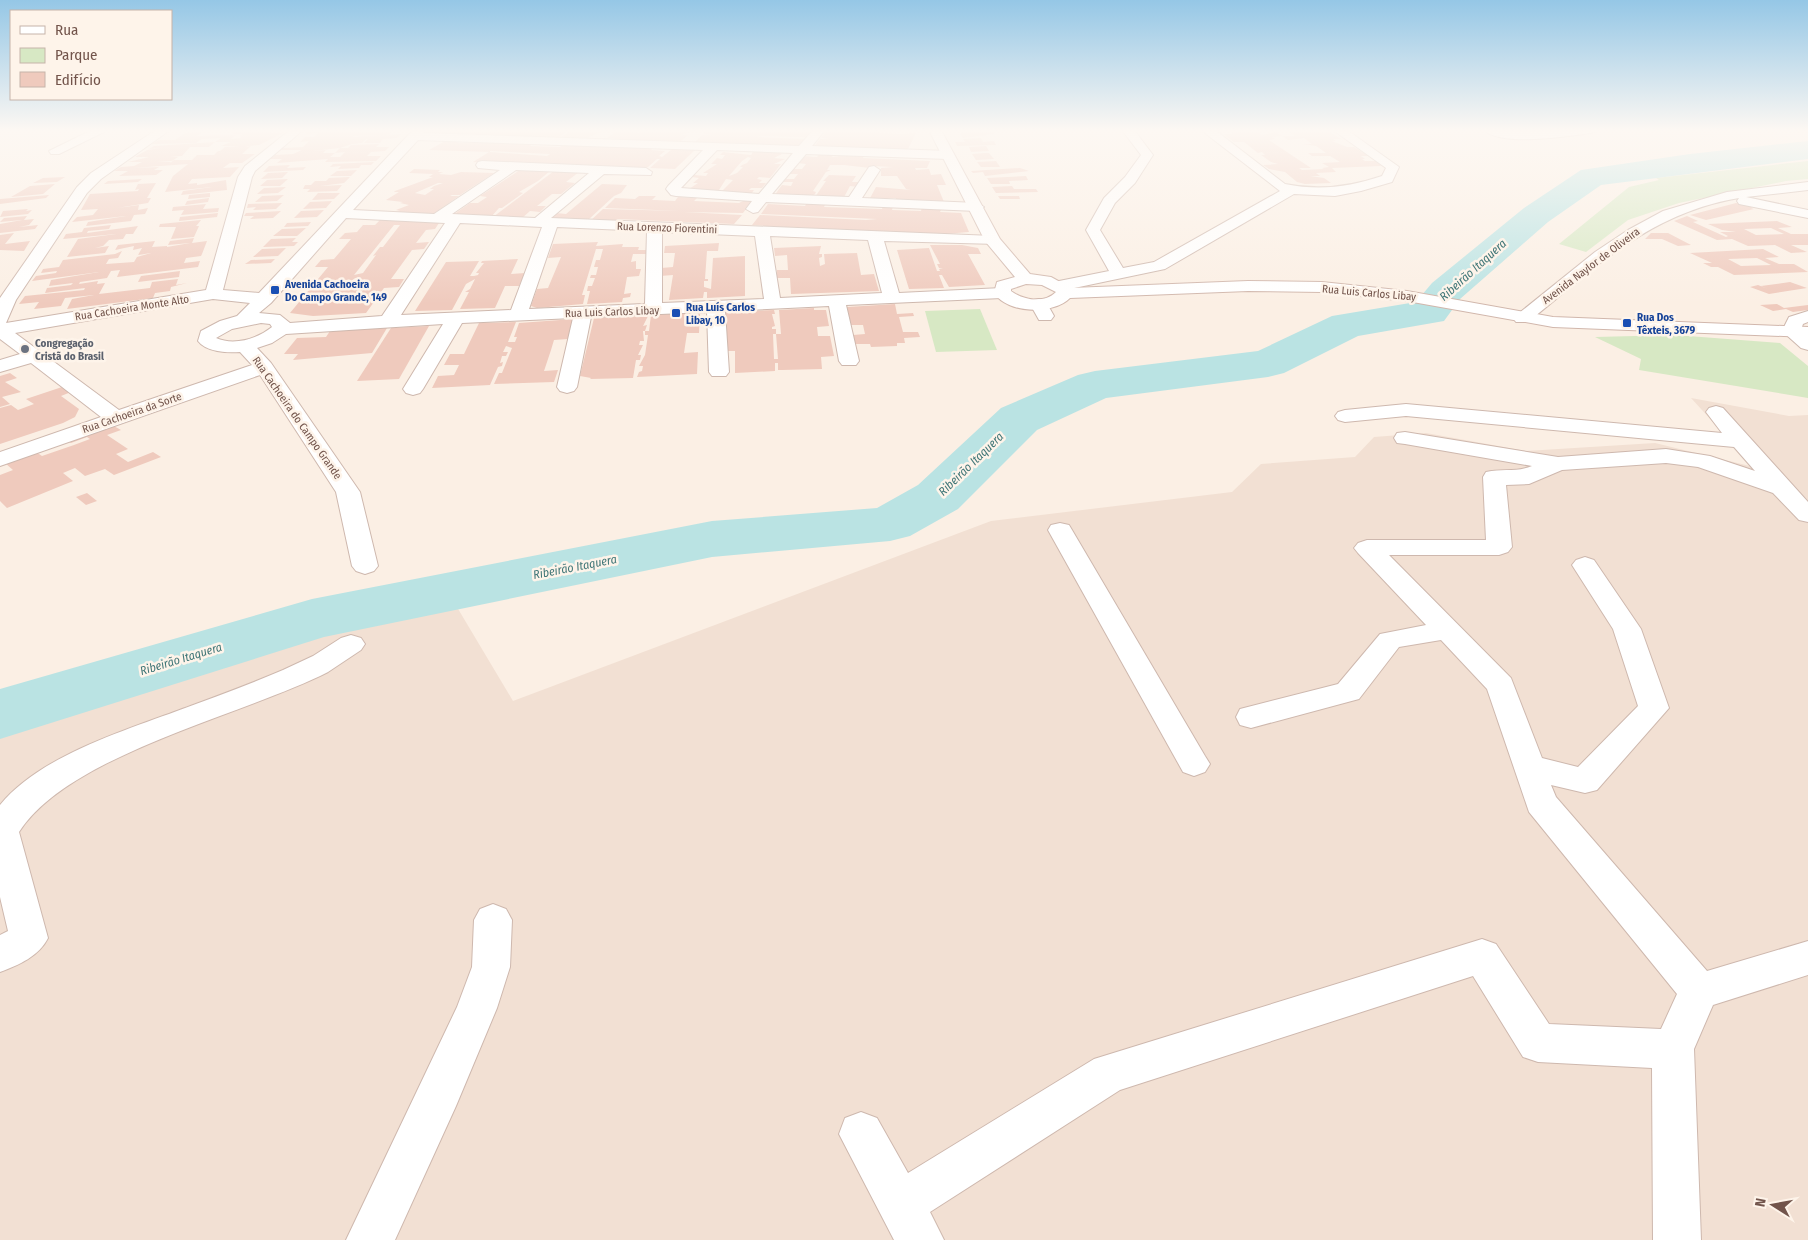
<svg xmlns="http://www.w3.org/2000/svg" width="1808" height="1240" font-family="'Fira Sans Condensed',sans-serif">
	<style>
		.residential { fill: #f2e0d3 }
		.green { fill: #d7e8c4 }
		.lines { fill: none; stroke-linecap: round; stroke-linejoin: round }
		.river { fill: #bae3e3; fill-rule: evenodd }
		.building { fill: #efcabd; fill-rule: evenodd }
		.street-casing { stroke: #ceb8ae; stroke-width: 2 }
		.secondary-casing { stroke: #d1b7ac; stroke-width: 2 }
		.street { fill: #fff; fill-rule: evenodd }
		.secondary { fill: #fff; fill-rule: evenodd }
		.transit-dot { fill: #1a4fb4; stroke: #fef4ea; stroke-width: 2 }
		.worship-dot { fill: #6b7280; stroke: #fef4ea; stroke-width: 2 }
		.labels { text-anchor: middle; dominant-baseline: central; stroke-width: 5; stroke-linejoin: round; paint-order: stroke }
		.far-street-label { font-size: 11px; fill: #72544b; stroke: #fef4ea }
		.far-transit-label { font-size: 11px; font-weight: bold; fill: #164399; stroke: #fef4ea; text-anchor: start }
		.far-worship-label { font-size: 11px; font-weight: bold; fill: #5b616d; stroke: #fef4ea; text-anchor: start }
		.far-water-label { font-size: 12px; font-style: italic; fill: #407677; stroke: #fef4ea }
	</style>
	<rect width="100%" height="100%" fill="#fbefe4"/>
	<path class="residential" d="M1691,398L1789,416L1808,415V1240H0V713L264,621L442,582L513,701L991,521L1232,492L1261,464L1355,457L1374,437L1426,433L1526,451L1655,443L1754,467Z"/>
	<g class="green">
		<path d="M1808,161V179L1786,181L1679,203L1628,220L1586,252L1559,244L1629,187L1659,180L1656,178Z"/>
		<path d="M980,309L997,350L936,352L925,311Z"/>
		<path d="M1675,335L1780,343L1808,366V398L1639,370L1641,359L1595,337Z"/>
	</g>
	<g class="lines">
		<path class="river" d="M1808,141V159L1601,185L1548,222L1460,299L1444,321L1358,336L1284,373L1268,377L1106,398L1037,430L958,509L910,536L890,541L712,557L324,637L0,739V689L312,599L712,521L877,508L918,485L1001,408L1078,375L1095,371L1258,351L1332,316L1416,302L1432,283L1524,208L1581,170L1690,154Z"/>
	</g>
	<g class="building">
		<path d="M273,130L270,133H283L259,145L248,146L246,147L251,146L242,154H255L242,163H230L223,168L239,167L230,177L192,179L188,184L197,183V185L226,180L227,190L181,195L183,191L212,187L165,192L173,176L188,164L133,168L159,167L154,170H163L156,175L119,176L128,171H114L121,167L134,166L142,162H128L149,157H135L147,150L161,148L149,149L154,146L215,142L209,147H190L182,156L170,157H178L172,161L157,162H171L169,164L174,160H192L197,155H214L218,151H237H220L225,147L240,146H221L231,142H215L221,138L202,139L196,143L152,144L159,140H175L185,133L203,132L197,136L236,135L231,139L242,138H240L242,136H240L242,134H232L236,131Z"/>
		<path d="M310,130H393L389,135L354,136L352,137L401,134L397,138L383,139L380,143H364L368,139H366L362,143L352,144L340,148H348L351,145L379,144L376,147H389L385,151L371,152L367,156H381L376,161L325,162L328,159L277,163L282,159H270L275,155L293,154L300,151L301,150H279L283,148L303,147L309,141L300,142L305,137H314L318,133L306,134ZM340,148L335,153L345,152L340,157H330L335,153H323L326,150L312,151Z"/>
		<path d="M449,130H569L557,139L488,134L484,136L439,135Z"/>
		<path d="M572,130H596L602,131L585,139L560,138Z"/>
		<path d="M618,130H641L635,133H641L653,130H694L681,135H688L681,141H619L622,139L607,138Z"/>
		<path d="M708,130H792L812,131L807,137L762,136L756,137L805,139L798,148L768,147L770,144H761L759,146H738L739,143L693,144L702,135H712L703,134Z"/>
		<path d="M832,130L900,134L916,133L908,149L860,150L861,148L830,147L829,149L813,148L820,139H830L821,138L826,131Z"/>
		<path d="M1231,130H1255L1262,135L1276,132L1282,136L1272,137L1275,139L1269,140L1311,168H1299L1302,170L1324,169L1322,168L1329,167L1322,163L1340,162L1330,156H1312L1308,153H1326L1316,146L1303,144H1312L1304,138L1288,140L1282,136H1295L1290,132L1327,130L1341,139H1333L1336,141H1332L1347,147H1354L1369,156H1361L1365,159H1362L1365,161H1377L1381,166L1332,168L1336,172L1316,173L1320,176H1310L1324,178L1331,183L1305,184L1297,182L1285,172L1269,169L1263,165L1278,164L1271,162L1261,155H1265L1262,152L1258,153L1244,142H1234L1223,134H1232Z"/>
		<path d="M978,131H992L994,134L963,138L960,133Z"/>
		<path d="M981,138L983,142L994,141L996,145L957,146L955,142H965L963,139Z"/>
		<path d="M447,140L460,141L457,143H534L530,146L560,147L563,145L653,148L651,150L665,151L659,156L662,157L671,150H695L675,169L650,168L660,159H657L648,167L638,169H629L632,167L535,165L538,163L523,162L520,164L473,162L489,152L429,150ZM490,152V151L550,154L547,156Z"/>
		<path d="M986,146L989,151L971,152L969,147Z"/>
		<path d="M723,152L751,155L753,152H776L782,154L774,158L785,159L774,164H781L770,178L759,177L757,179L762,180L759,183H766L762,188H751L749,190H754L751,194L721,192L733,180L726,179L717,193L686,191L698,183H693L699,178L692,177L694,175L706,176L708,173H703L717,164H711L717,158L722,159L725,155H720ZM748,157L751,158L747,163L742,165L740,167H743L737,173L729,176L742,161Z"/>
		<path d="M984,153H989L994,159L976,160L972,154Z"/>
		<path d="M819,154L835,155L831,157L851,155L864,156L863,158L930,161L927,168H915L916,170L929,169L931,175L941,174L946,185H937L944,202L895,201L896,198H888L887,201L869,200L876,187L911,190L906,189L897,176H881V168L893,167L872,166L870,168L844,165H830L827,170H831L826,172L813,191L816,192L815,194L810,197L774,196L782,185L791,186L793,182H783L786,179H794L798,174H790L793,169H802L806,164L797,163L802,156L817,157Z"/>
		<path d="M996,161L1000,167H981L977,162Z"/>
		<path d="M374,162L371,165H361L359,168L338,169L341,166L330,167L333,164Z"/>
		<path d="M290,165L287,168L306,167L303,170L263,172L269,166Z"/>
		<path d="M1020,168L1029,171L985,176L983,172L973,173L971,171Z"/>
		<path d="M414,169L440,170L438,172H443L439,174L451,175L461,172L494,173L460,195H452L450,196H459L433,214L397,212L400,211L396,210L409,205L400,203L403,202L386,200L399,192H394L395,191L433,177H429L433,174L409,173ZM438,183H443L434,186L430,189H434L425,195L415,193Z"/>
		<path d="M357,170L351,176H330L337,171Z"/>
		<path d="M520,170L550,171L538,181L519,192L523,193L502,208H499L491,217L453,215L470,203H478L487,197L480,196Z"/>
		<path d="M554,171L579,172L566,182L575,183L561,194H552L537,206H546L540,212L530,211L521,219L493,217Z"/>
		<path d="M288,172L282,178L261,179L268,173Z"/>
		<path d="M829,175L856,176L852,182H862L859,187L850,186L843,199L815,197L826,181H823Z"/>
		<path d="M1026,176L1028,180L1009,181L1010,184H991L987,178Z"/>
		<path d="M65,177L57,182L33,183L43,178Z"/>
		<path d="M350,177L344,183L320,186L342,185L337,191L307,192L310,189H303L305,185H311L315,181H326L329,178Z"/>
		<path d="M142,179L138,182L104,184L108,181Z"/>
		<path d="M288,179L280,186H260L267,180Z"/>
		<path d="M156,183L147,198H151L148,203L117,208L139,205L138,210L148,208L145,214L134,215L131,221L86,226L88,222L126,216L72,222L77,217L93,215L98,209L81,210L90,194L138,191L139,189L135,190L138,184Z"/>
		<path d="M55,184L43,194L11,197L30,186Z"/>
		<path d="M602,184L627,185L621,193L614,196L588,220L549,219L556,213L566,214Z"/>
		<path d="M1012,186L1014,189H1036L1038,192L996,193L992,187Z"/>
		<path d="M286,187L278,193L257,194L264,188Z"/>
		<path d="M210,193V197L188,199L189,195Z"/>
		<path d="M318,193H340L334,199L312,200Z"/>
		<path d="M49,195L46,198L0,204V199Z"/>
		<path d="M284,195L277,201L255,202L262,196Z"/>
		<path d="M639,196H656L652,200H655L675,201L678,197L697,198L694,201L739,203L745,200H753L743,213L684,212L742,215L734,224L617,219L613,223L589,222L603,209L681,211L605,208L615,198L635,199Z"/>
		<path d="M998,196H1019L1020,199H1000Z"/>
		<path d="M209,198L208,202L185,205L187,201Z"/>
		<path d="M332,201L326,208L303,209L310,202Z"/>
		<path d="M282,203L276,209L253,210L256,207L247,208L248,204Z"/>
		<path d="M807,203H826L824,207L882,209L883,206H893L892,210L921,211L922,207L942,208L940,212L961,213L969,232L945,234L944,237H932L933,233H913L911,236L870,234L872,231L791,227L789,230H780L782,227L752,225L760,215L866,220L877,219L761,214L768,204L805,206Z"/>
		<path d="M1736,203L1754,206L1751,208L1754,209L1706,220L1690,215Z"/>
		<path d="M206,204L203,209L219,208L218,212L181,215L184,210L172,211L173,207Z"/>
		<path d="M28,209L26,211L32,210L28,214L0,217L3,211Z"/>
		<path d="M324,210L317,217L294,218L301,211Z"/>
		<path d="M281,211L273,218L250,219L254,216H244L246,213Z"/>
		<path d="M218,213L217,217L179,221L180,217Z"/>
		<path d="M27,216L24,220L34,219L29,225L19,227L38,225L35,229L0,233V224L22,220L0,222L4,218Z"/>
		<path d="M1687,216L1698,221L1693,222L1726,237L1728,236L1720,232H1736L1722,230L1708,224L1777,221L1792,227L1778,228L1791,234H1808V245H1791L1807,252L1791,253L1775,245L1748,246L1732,239L1717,240L1674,221ZM1771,228L1784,234L1756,235L1744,229Z"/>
		<path d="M201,220L197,225L196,226H199L194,237L171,239L176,227H159L160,224Z"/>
		<path d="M380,220L439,223L435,229L426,230L416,243L429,242L424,249L412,250L391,279H404L399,287L384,288L366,313L313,316L290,313L328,267H315L321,260L334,259L351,239H339L345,233L357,232L363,225H375ZM394,225H400L383,247H380L373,256L376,255L363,273L354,275ZM355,278H359L350,289H343Z"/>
		<path d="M311,222L308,226L284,227L287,223Z"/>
		<path d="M111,225L109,229L88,231L87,233L138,226L133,234H126L123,239L109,240L103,246L95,248L109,246L105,253L67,257L78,239L116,234L63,239L66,234L82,232L84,228Z"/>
		<path d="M306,228L297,236H273L282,229Z"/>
		<path d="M14,233L5,244L30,241L24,251L0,250V235Z"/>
		<path d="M1651,233H1668L1691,245L1678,246L1662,239H1645Z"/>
		<path d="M194,238L192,243L207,241L202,254L201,256L186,258L184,263L200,261L198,267L117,277L120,270L111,271L107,278L80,282L79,284L98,281L97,284L105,283L99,294L150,288L152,282L178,279L176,285L187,283L171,287L170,291L155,293L153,298L67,309L72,299L94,295L65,298L61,306L34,309L39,302L19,304L25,296L84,290L85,288L45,293L47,288L71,285L73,283L49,286L51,280L99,272L32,281L36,276L56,273L57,271L41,273L43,269L59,267L63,260L115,254L122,251L118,258L109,259L106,264L134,262L137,257L151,253L138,255L142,248L133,250L134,246L115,250L118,245L155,241L152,247L167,246V247L190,243L168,245L170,241Z"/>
		<path d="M296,238L292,242H298L294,246L263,247L271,239Z"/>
		<path d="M598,242L596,246L623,244L622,247H639L638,250H647L646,254H633L631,262L636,261V269H641L639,276L627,277L624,294L631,293L630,297L623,298L622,302L587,304L590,291H587L588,286H592L595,278H590L591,275H596L598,267H594L596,260H600L603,249H596L582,295H585L583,304L537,308L531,306L537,289L548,288L561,257L548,258L553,244Z"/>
		<path d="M719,243L718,251H707L705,279H708V281H704V287L711,289L713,258L745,256V296L707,298V292H704L703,298L669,300L673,275L660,276L661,268L673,267L675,253H664L665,246Z"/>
		<path d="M930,245H962L978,248L981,254H968L985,285L949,287L942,275H939L944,288L909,289L897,250L929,248L937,271H940L939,269H943L939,268L937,264H940Z"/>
		<path d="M821,246L819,254H822V257L819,258L820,266L825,264L824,254L857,253L861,275L874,274L879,291L791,294L790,278H777V270H788L787,255L775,256L774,248Z"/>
		<path d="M286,248L278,256L253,257L262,249Z"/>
		<path d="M1763,249L1779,257L1765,258L1779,264H1794L1808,272L1734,275L1718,267H1711L1703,263H1712L1690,253ZM1757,258L1771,265L1741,266L1728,259Z"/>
		<path d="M275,259L271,263L245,264L251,260Z"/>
		<path d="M518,259L511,274L525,273L519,286H505L495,308L460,309L469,292H465L470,289L475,279L466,284L452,310L415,311L446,262L479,261L470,276H474L478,275L479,273H476L484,263H481L482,261Z"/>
		<path d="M180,271L179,277L138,282L141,276Z"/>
		<path d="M1790,282L1807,288L1769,294L1750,287L1758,285L1768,289L1761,286Z"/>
		<path d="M895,304L897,314L913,313L914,316L899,317L903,332H918L920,337L904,338L905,343H897V346L871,347L870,344H855L853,335L865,334L863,325H851L847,307Z"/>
		<path d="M1777,304L1784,308L1808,305V310L1793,312L1786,309L1773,311L1760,305Z"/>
		<path d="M814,308V310H826L829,326L817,327L818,336H830L834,356L821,357L822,369L782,370H778V363H775V371L735,373V351H720L722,312L774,310L775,314H772L775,326L772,327V329H776V334H773L774,359H778L776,334H781L779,310Z"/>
		<path d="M688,313L700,314L699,333H687L684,353L698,352L697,374L637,377L639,372L642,371L643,366H639L645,355L648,335H645V331H643L644,341H640L639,345H643L638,355H641L640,360H636L633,378L590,379L591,378L580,376L594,318L645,316H648L643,326L647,325L645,331H649L651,315Z"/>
		<path d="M574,319L568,339L554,340L551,350L544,371L558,370L554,382L494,384L499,373H502L512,348L506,346L503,352H508L506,356H502L500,363L503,362L502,366L498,367L490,385L432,388L438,376L454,375L459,365H444L450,354H464L479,323L516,322L508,342H515L517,337H514L519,323Z"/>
		<path d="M429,326L399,379L357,381L391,328Z"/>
		<path d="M387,328L372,353L293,360L298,354H284L297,338L326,337L330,331Z"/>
		<path d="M10,373L17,378L5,382L21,392L2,397L10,404L0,407V376Z"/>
		<path d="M62,387L71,392L61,396L79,409L75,417L63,423L0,444V408L11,405L18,410L34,404L26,399Z"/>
		<path d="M112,425L121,430L107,435L128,449L116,454L128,462L153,452L161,457L114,475L105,469L85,476L75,468L63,473L73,481L7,508L0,501V475L13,470L5,463L36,452L42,456L74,445L90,439L87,437L71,443L68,441Z"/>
		<path d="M87,493L97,501L86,505L76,497Z"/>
	</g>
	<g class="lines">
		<g class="street-casing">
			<g id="street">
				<path d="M92,130H108L59,154H51L49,151Z"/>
				<path d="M156,130H170L101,179L87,193L16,300L6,323L206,290L238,177L245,166L290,130H303L255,171L252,177L223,290L259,293L413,130H426L424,133L799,146L813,130H825L812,146L948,151L954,155L948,159L806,154L772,194L849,197L869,167L874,166L880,170L862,198L977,203L984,207L977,211L766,202L758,212L753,213L746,209L752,201L676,196L671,195L666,189L668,186L703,150L418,140L353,210L434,214L500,170L478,168L476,165L478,162L482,161L646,168L652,172L651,175L604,174L551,218L993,236L998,238L1001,241L998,244L884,241L899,293L1002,288L1008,289L1010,293L1008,297L1002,298L846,305L859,361L856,365H842L839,361L829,306L725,311L729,372L726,376H712L709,372L707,312L591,317L577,387L574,391L567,393L560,391L557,387L573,318L462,323L423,389L420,393L413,395L406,393L403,389L443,324L286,334L272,343L257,348L271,363L360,492L378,566L374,571L365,574L356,571L352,566L336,492L260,375L0,466V452L101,417L31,363L0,372V360L20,354L0,339V298L77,187L91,173ZM717,150L793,153L759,194L681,188ZM516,170L589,173L535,218L452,214ZM346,218L445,223L382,316L290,323L280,315L259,313L271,303ZM460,223L542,227L511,310L401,315ZM557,227L647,231L645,304L529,309ZM662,232L755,236L764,299L662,303ZM770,236L868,240L882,293L780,298ZM213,299L250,303L237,316L220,321L201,331L198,341C206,352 227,353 240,352L252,365L119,410L15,333ZM261,323L270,324L272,327C257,339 234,346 216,338L232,329Z"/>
				<path d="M1122,130H1134L1153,155L1135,183L1115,203L1100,230L1123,268L1154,262L1280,191L1201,130H1215L1285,184C1319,191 1350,187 1382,176L1386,168L1333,130H1347L1399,167L1392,182L1361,191L1335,196L1294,194L1165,269L1060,291L1054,290L1052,286L1054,282L1109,271L1086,230L1104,198L1125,177L1141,155Z"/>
				<path d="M1484,130L1527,132L1597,130L1591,133C1568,136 1502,147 1484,130Z"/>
				<path d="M1808,182V190L1746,197L1808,210V218L1739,204L1737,201L1739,198C1650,213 1596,267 1528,322H1516L1513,318L1595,252L1628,230L1663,211L1727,192Z"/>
				<path d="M1039,299L1045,300L1054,316L1051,320H1039L1030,304L1033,300Z"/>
				<path d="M1808,311V322L1803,324L1801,330L1808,335V350L1801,348L1782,331L1789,317Z"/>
				<path d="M1406,404L1722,433L1706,412L1709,408L1716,406L1723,408L1808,502V522L1799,520L1773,493L1698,467L1666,463L1562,470L1529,484L1506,485L1512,547L1508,552L1499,555H1389L1511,678L1542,758L1578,767L1638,706L1613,629L1572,565L1576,560L1585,557L1594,560L1641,629L1669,708L1597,790L1585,793L1551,785L1556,797L1707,971L1808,941V975L1713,1005L1694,1049L1701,1240H1653L1652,1068L1538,1062L1523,1057L1473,976L1120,1090L930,1212L944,1240H894L839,1134L845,1118L861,1112L877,1118L908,1173L1094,1059L1482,939L1496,944L1549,1024L1661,1029L1677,994L1529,812L1487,689L1441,640L1399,647L1359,699L1251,728L1240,725L1236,717L1240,709L1338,684L1380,634L1426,625L1358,553L1354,548L1358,543L1367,540H1486L1483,477L1486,472C1503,468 1515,473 1532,466L1405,444L1397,443L1394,438L1397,433L1405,432L1558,457L1666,449L1710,456L1755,471L1734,447L1406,416L1345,422L1338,420L1335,416L1338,412L1345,410Z"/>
				<path d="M1060,523L1069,525L1072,530L1205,756L1210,764L1205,772L1194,776L1183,772L1048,530L1051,525Z"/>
				<path d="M351,635L361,638L365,644L361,650L328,672C244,715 69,754 19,832L48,938C39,956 19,965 0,972V935L8,931L0,897V805C39,757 120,732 177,711C212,698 248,685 283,670L313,656L341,638Z"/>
				<path d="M493,904L506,909L512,920L510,967L497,1008L456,1106L395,1240H346L457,1007L472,967L474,920L480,909Z"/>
			</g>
		</g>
		<g class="secondary-casing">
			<path id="secondary" d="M929,130H941L1000,239L1030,274L1051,277L1071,288L1248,281L1322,282L1407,291L1553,317L1808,327V337L1553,327L1407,301L1322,292L1248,291L1070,298C1053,315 1008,314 994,293L997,282L1015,277L985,241ZM1026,284L1042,285L1056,292C1044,304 1023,300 1011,291V289Z"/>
		</g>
		<use href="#street" class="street"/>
		<use href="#secondary" class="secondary"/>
	</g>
	<linearGradient id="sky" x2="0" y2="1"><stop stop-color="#95c7e6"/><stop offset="0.43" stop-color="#fdf8f3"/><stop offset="1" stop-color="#fdf8f3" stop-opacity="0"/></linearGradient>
	<rect width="1808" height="304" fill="url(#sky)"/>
	<g class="transit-dot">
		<rect x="270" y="285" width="10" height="10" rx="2.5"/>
		<rect x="671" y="308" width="10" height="10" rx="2.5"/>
		<rect x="1622" y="318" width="10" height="10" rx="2.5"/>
	</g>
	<circle class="worship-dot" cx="25" cy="349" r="5"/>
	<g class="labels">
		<g class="far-street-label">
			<text transform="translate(667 228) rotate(2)">Rua Lorenzo Fiorentini</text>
			<text transform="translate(1591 266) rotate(-37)">Avenida Naylor de Oliveira</text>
			<text transform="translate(1369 293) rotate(5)">Rua Luis Carlos Libay</text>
			<text transform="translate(132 308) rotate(-9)">Rua Cachoeira Monte Alto</text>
			<text transform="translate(612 312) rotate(-2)">Rua Luis Carlos Libay</text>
			<text transform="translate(132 413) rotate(-19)">Rua Cachoeira da Sorte</text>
			<text transform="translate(297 418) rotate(55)">Rua Cachoeira do Campo Grande</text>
		</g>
		<g class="far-transit-label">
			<text x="285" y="284">Avenida Cachoeira<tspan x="285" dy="13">Do Campo Grande, 149</tspan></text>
			<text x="686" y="307">Rua Luís Carlos<tspan x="686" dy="13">Libay, 10</tspan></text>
			<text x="1637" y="317">Rua Dos<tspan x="1637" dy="13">Têxteis, 3679</tspan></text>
		</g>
		<g class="far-worship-label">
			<text x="35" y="343">Congregação<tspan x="35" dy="13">Cristã do Brasil</tspan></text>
		</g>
		<g class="far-water-label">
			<text transform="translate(1473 270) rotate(-42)">Ribeirão Itaquera</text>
			<text transform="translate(971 464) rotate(-44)">Ribeirão Itaquera</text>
			<text transform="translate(575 567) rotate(-11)">Ribeirão Itaquera</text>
			<text transform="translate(181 659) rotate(-17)">Ribeirão Itaquera</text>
		</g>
	</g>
	<rect x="10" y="10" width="162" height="90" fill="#fef4ea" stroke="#c6b4aa"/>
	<rect x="20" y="26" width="25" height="8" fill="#ffffff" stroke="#c6b4aa"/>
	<text x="55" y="35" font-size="15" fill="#72544b">Rua</text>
	<rect x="20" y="48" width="25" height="15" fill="#d7e8c4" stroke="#c6b4aa"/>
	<text x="55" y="60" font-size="15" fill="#72544b">Parque</text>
	<rect x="20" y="72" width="25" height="15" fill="#efcabd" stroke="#c6b4aa"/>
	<text x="55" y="85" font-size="15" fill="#72544b">Edifício</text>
	<g transform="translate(1773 1205) rotate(281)" stroke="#fef4ea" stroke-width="4" paint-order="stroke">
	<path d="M0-4L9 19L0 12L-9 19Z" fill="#72544b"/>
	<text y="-8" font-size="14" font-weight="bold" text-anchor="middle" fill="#72544b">N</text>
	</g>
</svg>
